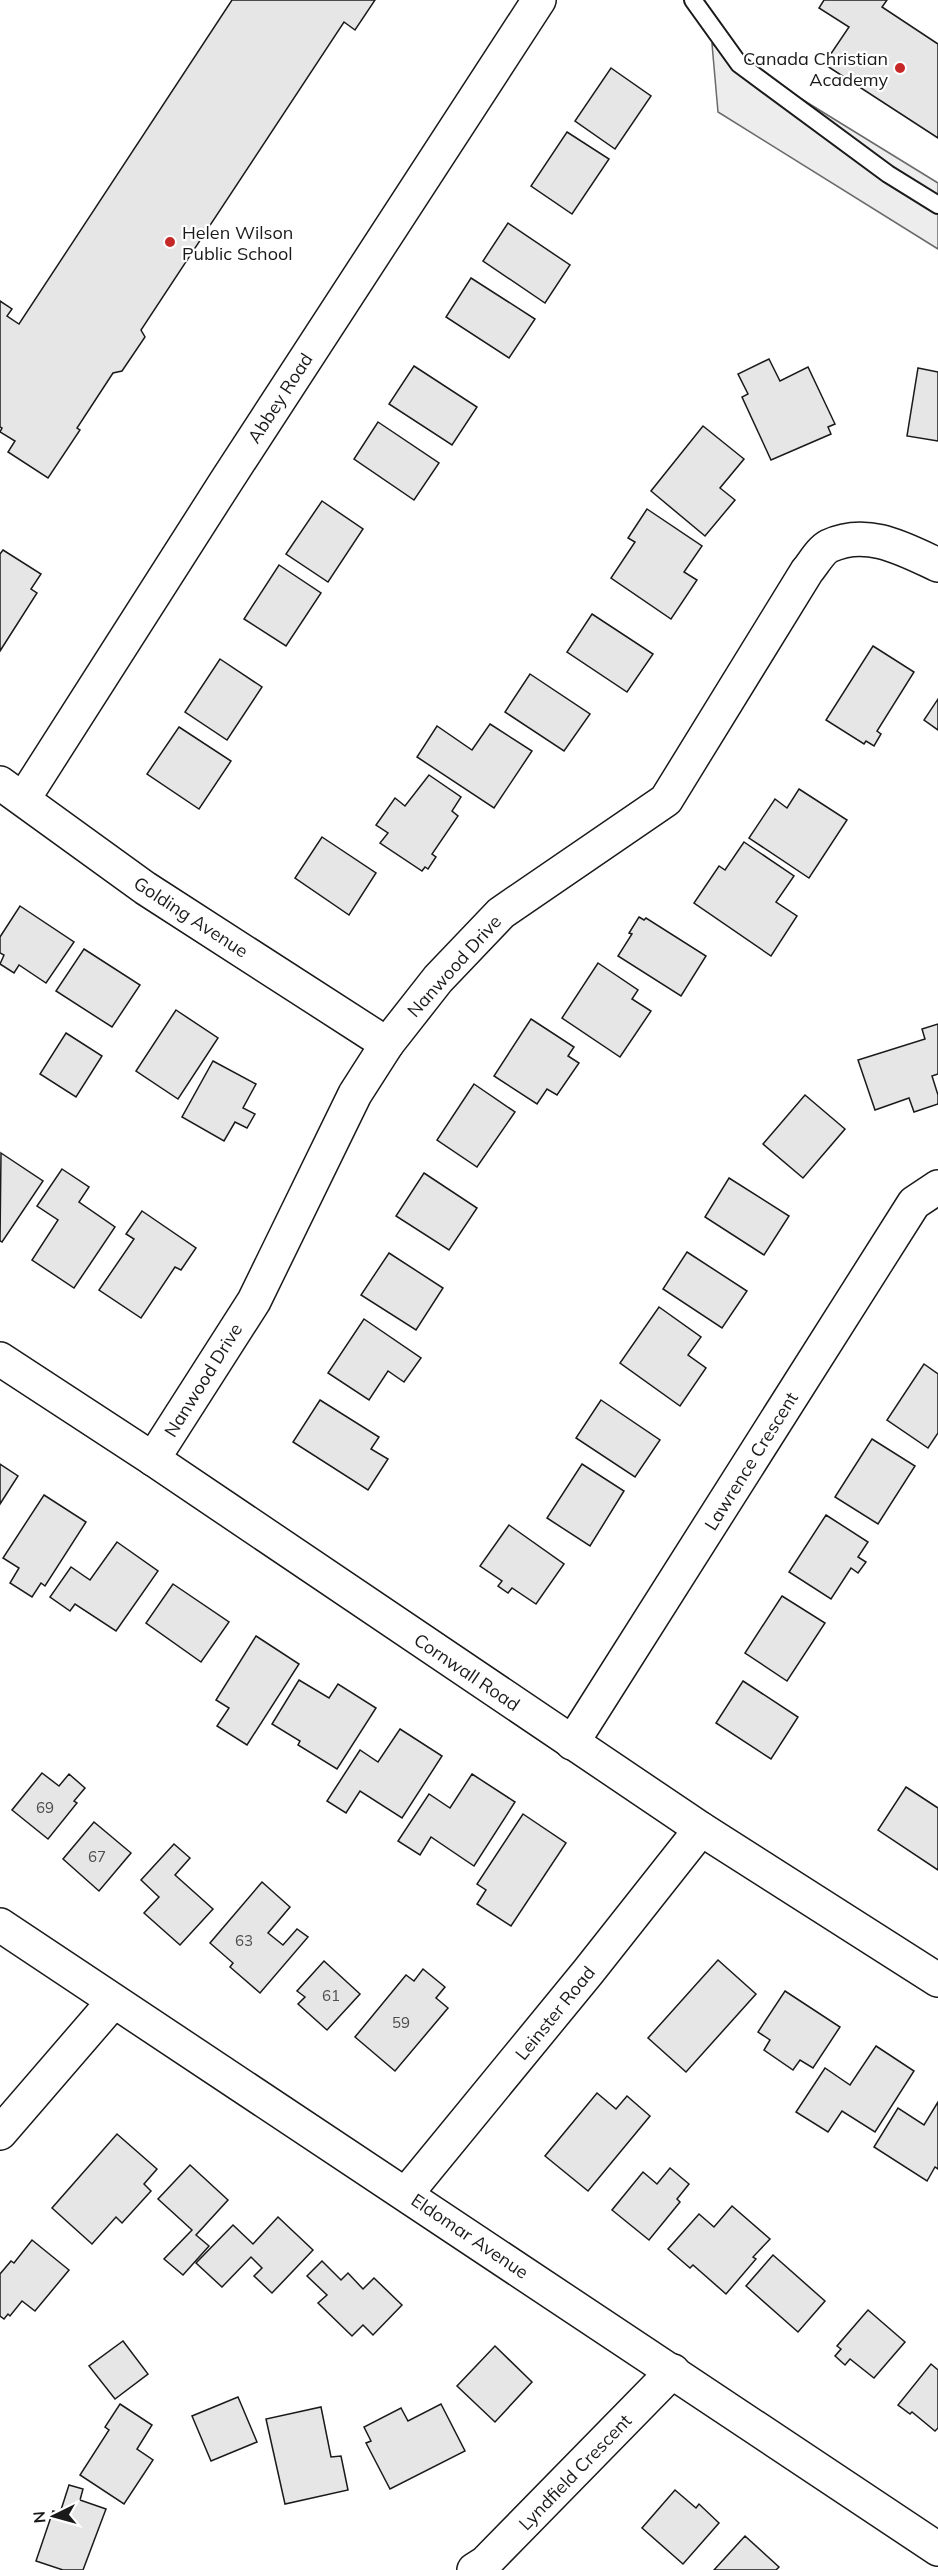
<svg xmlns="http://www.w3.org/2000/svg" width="938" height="2570" font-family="Mulish,sans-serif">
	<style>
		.built { fill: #ededed; stroke: #6a6a6a; stroke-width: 1.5 }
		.building { fill: #e6e6e6; stroke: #1a1a1a; stroke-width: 1.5 }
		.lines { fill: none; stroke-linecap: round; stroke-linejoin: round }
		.lane-casing { stroke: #1a1a1a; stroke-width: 20 }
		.street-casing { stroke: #1a1a1a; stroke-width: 36 }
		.lane { stroke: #fff; stroke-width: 16 }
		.street { stroke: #fff; stroke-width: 33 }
		.poi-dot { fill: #c62828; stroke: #fff; stroke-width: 2 }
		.labels { text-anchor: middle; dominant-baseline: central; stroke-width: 4.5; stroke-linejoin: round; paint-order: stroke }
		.number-label { font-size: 15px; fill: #4d4d4d }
		.poi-label { font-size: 18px; fill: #1a1a1a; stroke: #fff; text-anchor: end }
		.street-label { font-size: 18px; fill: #1a1a1a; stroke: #fff }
	</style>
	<rect width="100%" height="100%" fill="#fff"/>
	<path class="built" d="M712,44L938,183V249L718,112Z"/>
	<g class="building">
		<path d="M232,0H375L355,30L344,22L141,330L145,337L122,371L113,373L77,428L80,430L48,478L8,452L15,441L0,432L2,428L0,427V301L12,309L7,316L19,324Z"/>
		<path d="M824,0H887L882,7L938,44V138L824,64L849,27L819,8Z"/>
		<path d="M611,68L651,96L615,149L575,121Z"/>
		<path d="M567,132L609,159L572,214L531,186Z"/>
		<path d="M508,223L570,265L545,303L483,261Z"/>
		<path d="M471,278L535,319L509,358L446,317Z"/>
		<path d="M769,359L780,381L808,367L835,424L828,427L831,434L771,460L742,397L748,394L738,374Z"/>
		<path d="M414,366L477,407L452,445L389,404Z"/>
		<path d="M918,368L938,372V441L907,436Z"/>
		<path d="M378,422L439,463L414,500L354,459Z"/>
		<path d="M703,426L744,459L720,488L735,500L705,536L651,491Z"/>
		<path d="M322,501L363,529L328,582L286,554Z"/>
		<path d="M647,509L702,546L684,572L697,580L671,619L611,578L635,542L628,538Z"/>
		<path d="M3,550L41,574L31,589L37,593L0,651V554Z"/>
		<path d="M279,565L321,593L286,646L244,619Z"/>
		<path d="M592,614L653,654L627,692L567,652Z"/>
		<path d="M873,646L914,672L877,731L881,734L874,746L866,741L864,744L826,720Z"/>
		<path d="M220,659L262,687L227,740L185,712Z"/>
		<path d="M530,674L590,714L564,751L505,712Z"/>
		<path d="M938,699V730L924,720Z"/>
		<path d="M490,724L532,751L494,808L417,757L437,726L472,750Z"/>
		<path d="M179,727L231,761L199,809L147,774Z"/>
		<path d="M429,775L461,797L452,811L458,816L432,854L436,857L428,869L425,867L422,871L380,843L388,833L376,825L395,798L405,806Z"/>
		<path d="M799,789L847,820L809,878L749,838L775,799L787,808Z"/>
		<path d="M322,837L376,873L349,915L295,878Z"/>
		<path d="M744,842L794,876L776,902L797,916L771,956L694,903L719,866L725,870Z"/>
		<path d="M20,906L74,942L46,983L19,965L14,973L0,964L4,955L0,953V937Z"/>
		<path d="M639,917L644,920L646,918L706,956L681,996L618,956L632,934L629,933Z"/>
		<path d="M84,949L140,985L112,1027L56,991Z"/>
		<path d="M598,963L638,990L632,999L651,1011L620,1057L562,1018Z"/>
		<path d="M176,1010L218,1038L178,1099L136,1071Z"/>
		<path d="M531,1019L574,1047L568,1056L579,1063L557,1095L547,1089L537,1104L494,1076Z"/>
		<path d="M938,1024V1074L932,1076L938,1095V1104L914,1112L909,1098L875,1110L858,1060L925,1039L922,1029Z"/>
		<path d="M66,1033L102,1056L76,1097L40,1074Z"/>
		<path d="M213,1061L256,1084L243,1108L255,1114L247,1128L235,1122L224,1141L182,1117Z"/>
		<path d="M474,1084L515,1112L477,1167L437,1140Z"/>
		<path d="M805,1095L845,1129L803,1178L763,1144Z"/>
		<path d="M1,1153L43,1181L2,1242L0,1241Z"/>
		<path d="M62,1169L89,1187L79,1202L115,1227L74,1288L32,1260L58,1220L37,1206Z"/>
		<path d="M424,1173L477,1208L449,1250L396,1216Z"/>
		<path d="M729,1178L789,1216L764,1255L705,1217Z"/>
		<path d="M142,1211L196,1248L181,1270L175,1267L141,1318L99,1290L134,1239L126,1234Z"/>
		<path d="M687,1252L747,1291L722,1328L663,1289Z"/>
		<path d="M389,1253L443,1288L416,1330L361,1295Z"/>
		<path d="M659,1307L701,1337L688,1355L706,1368L680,1406L620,1363Z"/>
		<path d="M364,1319L421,1358L404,1382L388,1371L369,1400L328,1373Z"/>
		<path d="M924,1364L938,1374V1433L928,1448L887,1420Z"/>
		<path d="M320,1400L379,1437L371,1449L388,1459L368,1490L293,1442Z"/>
		<path d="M601,1400L660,1440L635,1477L576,1438Z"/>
		<path d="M872,1439L915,1466L878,1524L835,1497Z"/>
		<path d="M0,1464L18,1476L0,1504Z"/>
		<path d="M582,1464L624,1491L590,1546L547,1518Z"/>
		<path d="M44,1495L86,1522L45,1586L41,1583L32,1597L10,1583L19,1568L3,1558Z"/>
		<path d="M826,1515L868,1542L858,1557L866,1562L858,1573L851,1568L831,1599L789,1572Z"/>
		<path d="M509,1525L564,1564L536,1604L512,1588L508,1593L498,1586L502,1581L480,1566Z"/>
		<path d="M117,1542L158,1571L116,1631L75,1604L70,1611L50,1597L71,1567L90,1580Z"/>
		<path d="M173,1584L229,1622L201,1662L146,1623Z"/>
		<path d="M782,1596L825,1623L787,1681L745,1653Z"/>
		<path d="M256,1636L299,1664L247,1745L217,1726L229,1708L216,1700Z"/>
		<path d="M299,1680L329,1698L338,1684L376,1708L337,1769L298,1745L300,1741L272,1724Z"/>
		<path d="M743,1681L798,1717L771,1759L716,1723Z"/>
		<path d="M400,1729L442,1756L402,1818L360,1791L346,1813L327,1801L360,1750L378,1762Z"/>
		<path d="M42,1773L59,1786L69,1774L85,1788L74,1801L77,1803L48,1839L12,1810Z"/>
		<path d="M472,1774L515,1802L474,1866L431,1837L420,1855L398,1841L429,1794L450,1808Z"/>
		<path d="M906,1787L938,1808V1870L878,1830Z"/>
		<path d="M523,1814L566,1843L511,1926L477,1904L486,1890L477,1884Z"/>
		<path d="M94,1822L131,1853L99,1891L63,1859Z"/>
		<path d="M174,1844L190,1858L175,1875L213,1909L180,1945L144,1913L159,1897L141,1880Z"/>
		<path d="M262,1882L290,1907L268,1933L283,1945L297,1929L308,1937L260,1993L230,1967L233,1963L210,1943Z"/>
		<path d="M718,1960L756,1994L686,2072L648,2038Z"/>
		<path d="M324,1961L360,1994L327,2030L298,2004L305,1997L297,1991Z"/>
		<path d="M423,1969L445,1987L436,1998L448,2008L395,2071L355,2037L406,1975L414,1981Z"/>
		<path d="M785,1991L840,2027L813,2068L800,2060L793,2070L764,2050L770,2040L758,2032Z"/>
		<path d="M876,2046L914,2071L875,2132L842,2111L828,2132L796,2112L825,2068L850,2085Z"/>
		<path d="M597,2093L616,2109L627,2096L650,2116L588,2191L545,2156Z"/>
		<path d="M938,2102V2169L935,2167L927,2181L874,2147L898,2108L924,2125Z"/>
		<path d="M117,2134L157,2169L144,2184L151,2191L122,2223L116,2217L92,2244L52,2208Z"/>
		<path d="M190,2165L228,2200L196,2235L209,2246L183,2275L164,2259L192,2230L158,2199Z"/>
		<path d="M670,2168L689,2184L677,2199L680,2202L649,2240L612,2210L643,2172L657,2184Z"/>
		<path d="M732,2206L770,2239L753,2257L756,2259L726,2294L693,2265L690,2268L668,2249L699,2214L714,2227Z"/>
		<path d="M278,2217L313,2250L272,2293L254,2276L262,2268L251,2257L222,2287L196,2263L233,2225L253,2244Z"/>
		<path d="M32,2240L69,2270L35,2311L22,2301L10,2316L8,2314L4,2319L0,2316V2274L11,2261L14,2263Z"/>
		<path d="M773,2255L825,2301L798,2332L746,2286Z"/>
		<path d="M322,2261L341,2280L348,2273L363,2289L374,2278L402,2305L373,2335L363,2325L352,2336L318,2303L327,2295L307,2276Z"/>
		<path d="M868,2310L905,2342L874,2378L850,2359L845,2365L835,2356L841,2349L837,2346Z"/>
		<path d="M123,2341L148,2374L115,2399L89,2366Z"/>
		<path d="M495,2346L532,2382L495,2422L457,2386Z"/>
		<path d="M931,2364L938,2370V2428L935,2431L912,2412L910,2414L898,2405Z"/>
		<path d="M238,2397L257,2442L211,2461L192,2416Z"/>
		<path d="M120,2404L152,2425L137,2449L153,2460L124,2504L80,2475L109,2430L105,2427Z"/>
		<path d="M441,2404L465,2451L390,2489L366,2443L371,2441L364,2427L401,2408L408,2421Z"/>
		<path d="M321,2407L331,2457L341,2456L348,2490L285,2504L266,2419Z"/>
		<path d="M69,2485L83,2489L80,2500L106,2509L83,2570H63L36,2561L53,2511L60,2513Z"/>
		<path d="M675,2490L696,2508L699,2504L719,2523L683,2564L642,2528Z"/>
		<path d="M745,2536L779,2567L776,2570H714Z"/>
	</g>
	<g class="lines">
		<g class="lane-casing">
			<path id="lane" d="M693,0L739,64L888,174L938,205"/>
		</g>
		<g class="street-casing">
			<g id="street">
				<path d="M0,783L145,888L387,1044"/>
				<path d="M24,798L225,483L539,0"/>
				<path d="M0,1359L153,1459L701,1829L938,1980"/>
				<path d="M153,1459L254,1301L355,1094L387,1044L438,979L501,913L666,800L807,571C813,564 821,550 829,546C867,528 904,549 938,565"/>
				<path d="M572,1743L914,1203L938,1187"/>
				<path d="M0,1925L938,2549"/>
				<path d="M0,2133L113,2002"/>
				<path d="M406,2194L588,1972L701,1829"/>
				<path d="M474,2570L485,2563L673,2371"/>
			</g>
		</g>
		<use href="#lane" class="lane"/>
		<use href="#street" class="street"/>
	</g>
	<g class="poi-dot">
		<circle cx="900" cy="68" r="6"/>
		<circle cx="170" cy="242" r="6"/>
	</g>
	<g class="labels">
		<g class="number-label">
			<text x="45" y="1807">69</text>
			<text x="97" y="1856">67</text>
			<text x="244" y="1940">63</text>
			<text x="331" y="1995">61</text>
			<text x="401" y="2022">59</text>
		</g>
		<g class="poi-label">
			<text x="888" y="58">Canada Christian<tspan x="888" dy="21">Academy</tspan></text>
			<text x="182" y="232" text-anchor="start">Helen Wilson<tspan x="182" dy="21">Public School</tspan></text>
		</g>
		<g class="street-label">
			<text transform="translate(280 398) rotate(-57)">Abbey Road</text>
			<text transform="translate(191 917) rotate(33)">Golding Avenue</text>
			<text transform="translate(454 966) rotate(-48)">Nanwood Drive</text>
			<text transform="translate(203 1380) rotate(-58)">Nanwood Drive</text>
			<text transform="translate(751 1461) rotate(-58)">Lawrence Crescent</text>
			<text transform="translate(467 1672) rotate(34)">Cornwall Road</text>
			<text transform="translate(555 2013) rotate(-51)">Leinster Road</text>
			<text transform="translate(470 2236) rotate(34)">Eldomar Avenue</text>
			<text transform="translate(575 2472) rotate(-46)">Lyndfield Crescent</text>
		</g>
	</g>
	<g transform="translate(54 2516) rotate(265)" stroke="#ffffff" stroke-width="4.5" paint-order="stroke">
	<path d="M0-4.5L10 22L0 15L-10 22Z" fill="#1a1a1a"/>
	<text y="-9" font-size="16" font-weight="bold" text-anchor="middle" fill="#1a1a1a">N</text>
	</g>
</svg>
